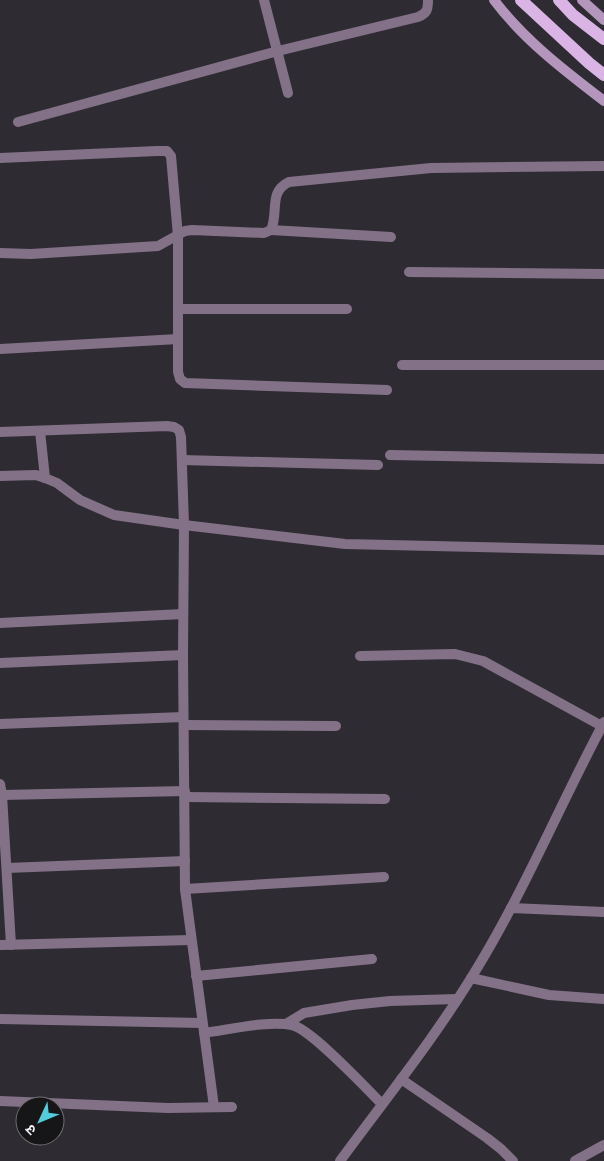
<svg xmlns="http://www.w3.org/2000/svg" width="604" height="1161" font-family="'Varela Round','Noto Sans Devanagari',sans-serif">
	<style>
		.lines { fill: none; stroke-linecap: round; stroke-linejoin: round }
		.street { stroke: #837188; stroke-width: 10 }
		.secondary { stroke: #b496bc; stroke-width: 10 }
		.primary { stroke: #dab4e4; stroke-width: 12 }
	</style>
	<rect width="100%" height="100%" fill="#2e2c32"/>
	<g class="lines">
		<g class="street">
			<path d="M264,0L288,93"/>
			<path d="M18,122L278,51L418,17C427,13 428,10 428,0"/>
			<path d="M0,158L157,151H167L171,156L178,236V372L180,379L185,383L387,390"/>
			<path d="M271,230L391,237"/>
			<path d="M0,253L31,254L158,246L185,231L192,230L264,233L271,230C279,212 268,192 289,182L431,168L604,166"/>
			<path d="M409,272L604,274"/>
			<path d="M178,309H347"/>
			<path d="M0,349L178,339"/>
			<path d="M402,365H604"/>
			<path d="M40,431L45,478"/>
			<path d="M0,432L167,426L174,427L179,430L181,437L184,525L183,655L185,889L214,1107"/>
			<path d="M390,455L604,459"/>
			<path d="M182,460L378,465"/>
			<path d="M0,476L36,475L45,478L57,483L80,500L114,515L184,525L345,544L604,550"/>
			<path d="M0,623L183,614"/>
			<path d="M360,656L455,654L483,661L602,726"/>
			<path d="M0,663L183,655"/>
			<path d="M0,724L183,717"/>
			<path d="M184,725L336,726"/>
			<path d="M0,784L2,795L11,945"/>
			<path d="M2,795L185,791"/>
			<path d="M185,797L385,799"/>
			<path d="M7,868L185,861"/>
			<path d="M185,889L384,877"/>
			<path d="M511,908L604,912"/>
			<path d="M0,945L191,940"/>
			<path d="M196,976L372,959"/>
			<path d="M471,978L549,995L604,999"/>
			<path d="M0,1019L202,1023"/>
			<path d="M286,1024L304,1013L352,1005L390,1001L457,999"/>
			<path d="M204,1033C228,1030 269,1020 292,1025C311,1029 365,1087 382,1104"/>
			<path d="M401,1079L487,1138L501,1149L513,1161"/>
			<path d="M0,1101L168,1108L232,1107"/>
			<path d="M340,1161C387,1097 438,1034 479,965C526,887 561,803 604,722"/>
			<path d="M575,1161L604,1145"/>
		</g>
		<g class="secondary">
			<path d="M494,0C524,40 565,71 604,101"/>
			<path d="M582,0L604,20"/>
		</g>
		<g class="primary">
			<path d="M521,0L589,63L604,75"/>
			<path d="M559,0L573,15L604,39"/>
		</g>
	</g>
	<g transform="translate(40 1121) rotate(226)"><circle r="24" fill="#161517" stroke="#6e6d70"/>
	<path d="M0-4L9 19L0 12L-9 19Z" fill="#53cbda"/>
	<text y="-8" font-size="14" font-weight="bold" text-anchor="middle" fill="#f3f1f5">उ</text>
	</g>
</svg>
